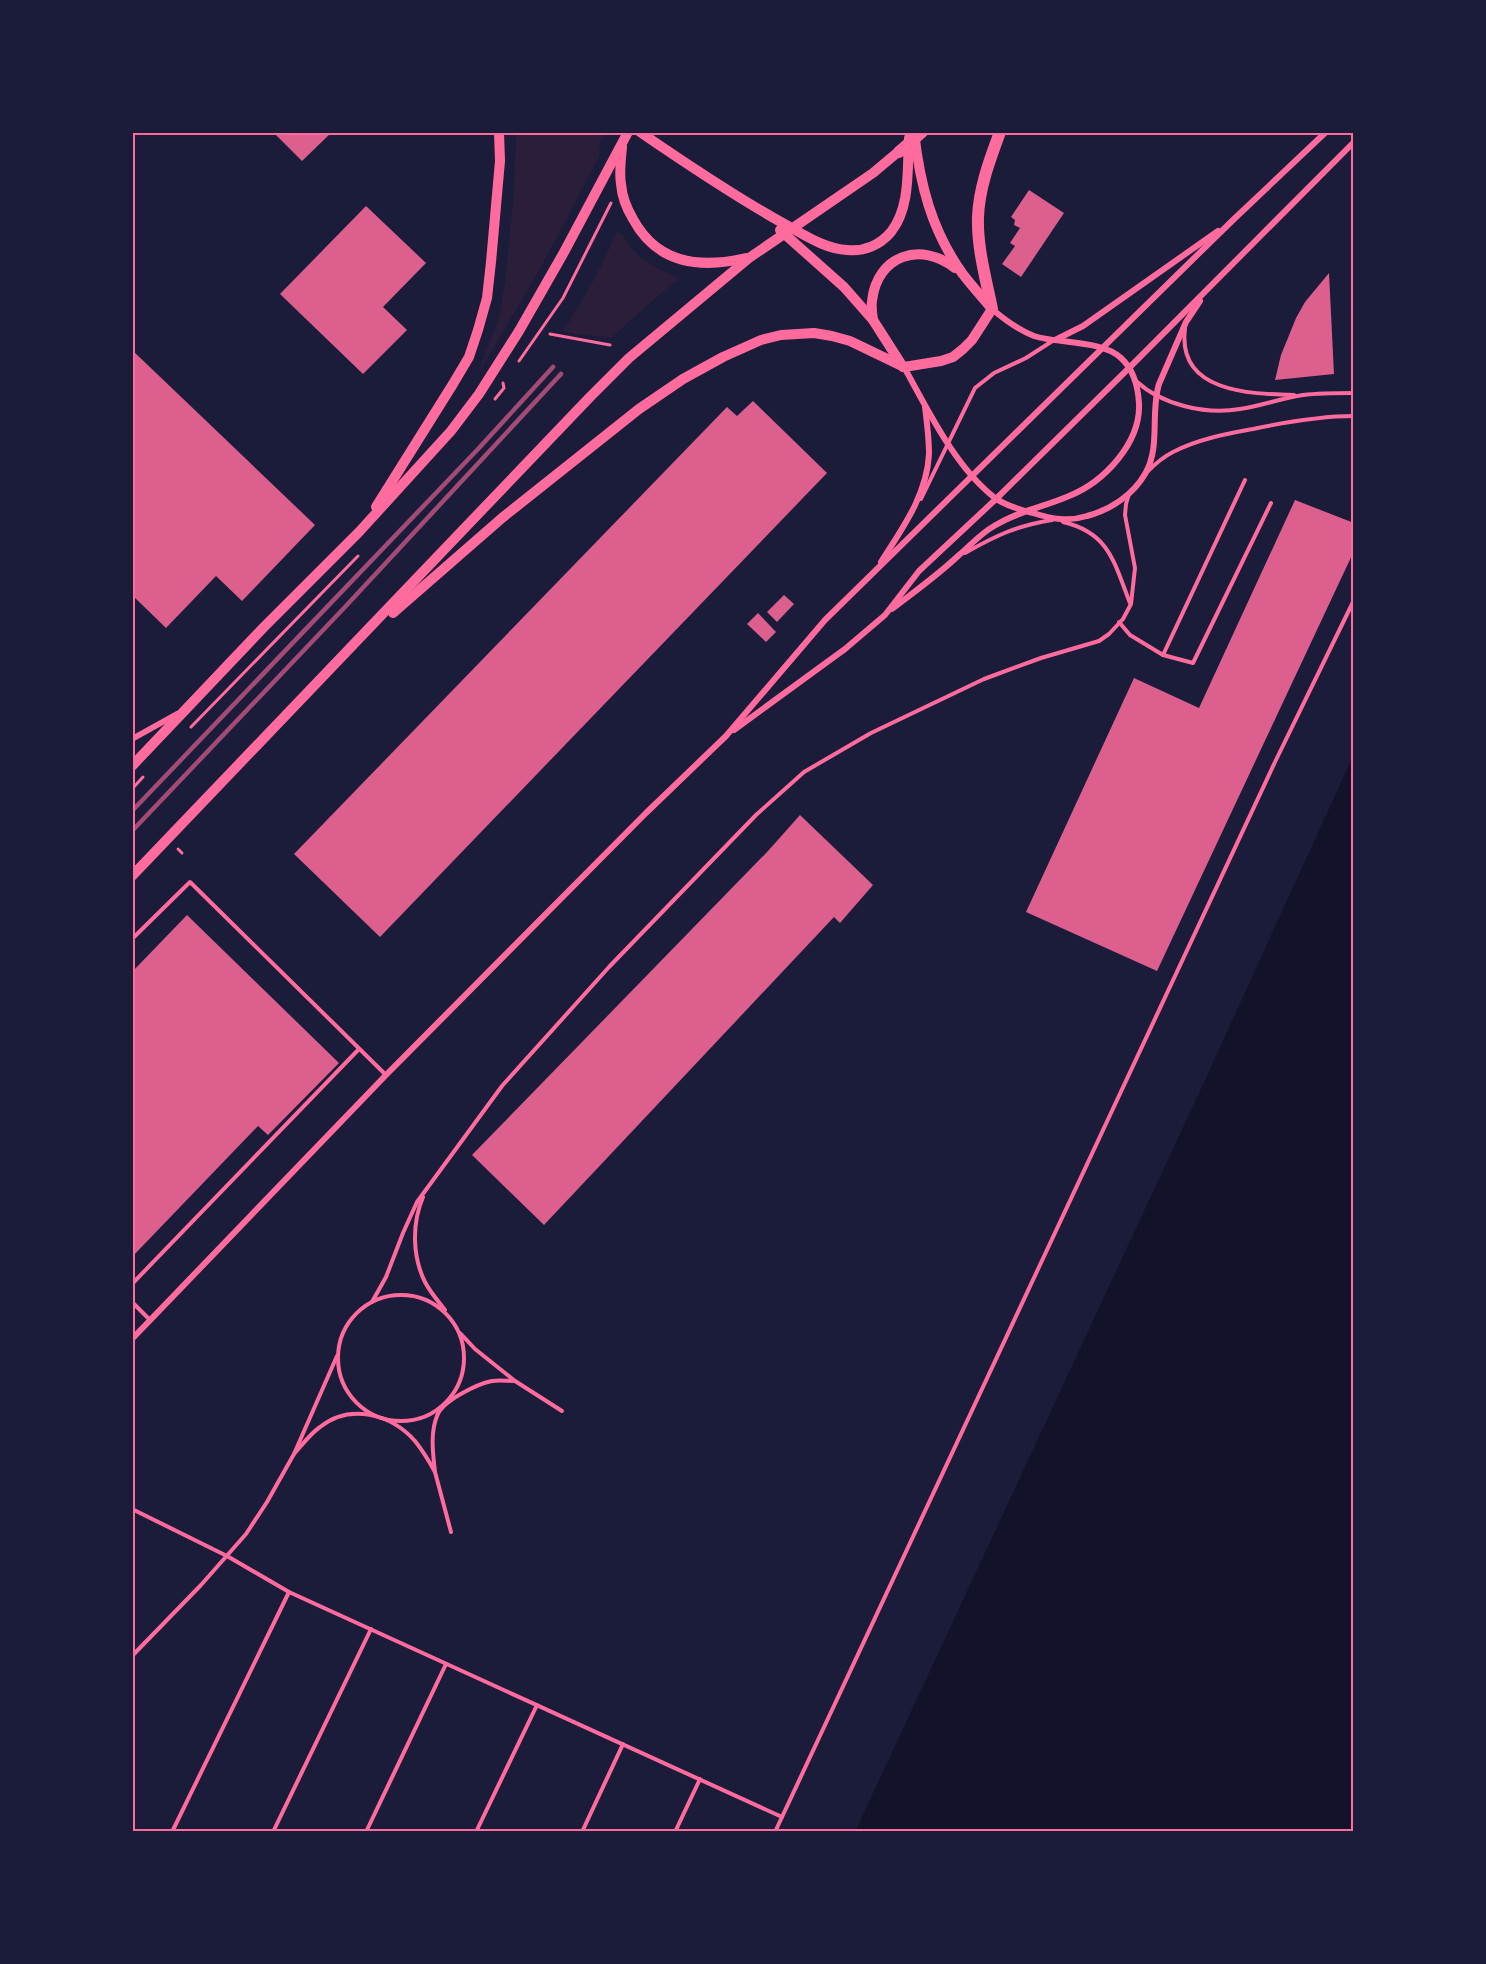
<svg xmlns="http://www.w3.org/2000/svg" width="1486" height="1964" font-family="Figtree,sans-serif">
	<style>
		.green { fill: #2a1e3b }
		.water { fill: #12122b }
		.building { fill: #dd5f8e }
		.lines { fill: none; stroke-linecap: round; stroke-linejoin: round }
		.path { stroke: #ff6b9d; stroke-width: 3 }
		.service { stroke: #ff6b9d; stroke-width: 4 }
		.minor { stroke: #ff6b9d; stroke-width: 6 }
		.secondary { stroke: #ff6b9d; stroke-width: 10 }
		.trunk { stroke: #ff6b9d; stroke-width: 12 }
		.rail { stroke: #a44b75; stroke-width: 4.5 }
		.neatline { fill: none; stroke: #ff6b9d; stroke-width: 2 }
	</style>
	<rect width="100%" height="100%" fill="#1b1b3a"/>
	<g class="green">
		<path d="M516,132H604L600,142L599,157L539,271L477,376L499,317L505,283L514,192Z"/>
		<path d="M616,233H621C634,257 653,267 677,277L678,280L660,294L611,338L562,332C583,301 601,269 616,233Z"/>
	</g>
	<path class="water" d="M1354,754V1832H855L1200,1091Z"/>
	<g class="building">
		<path d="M273,132H332L302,161Z"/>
		<path d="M1029,190L1064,213L1021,277L1002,264L1015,246L1010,243L1020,228L1014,225L1015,220L1011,217Z"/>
		<path d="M366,206L426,263L383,307L407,330L363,374L280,294Z"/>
		<path d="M1329,273L1334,374L1275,380L1281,355L1296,318L1305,302Z"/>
		<path d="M132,350L315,525L242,601L216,576L166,628L132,595Z"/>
		<path d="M753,401L827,473L380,937L294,854L727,407L737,416Z"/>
		<path d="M1295,500L1354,523V551L1157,971L1026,912L1134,678L1199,708Z"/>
		<path d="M784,595L794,604L777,622L767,612Z"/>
		<path d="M758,613L776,632L766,642L747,624Z"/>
		<path d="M800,815L873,885L840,923L834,917L544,1225L472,1155L768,851Z"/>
		<path d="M187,915L339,1063L268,1135L258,1126L132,1257V972Z"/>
	</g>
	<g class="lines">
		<g class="path">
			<path d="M550,334L610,345"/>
			<path d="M519,361L563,298L611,203"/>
			<path d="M495,399L504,388L503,383"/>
			<path d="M191,727L358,556"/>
			<path d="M132,789L143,777"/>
			<path d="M178,849L182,853"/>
		</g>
		<g class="service">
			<path d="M1185,329C1177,392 1249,394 1294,395"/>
			<path d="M1136,381C1162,405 1206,415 1240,409C1261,406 1282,398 1303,395C1320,393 1337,393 1354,393"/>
			<path d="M1147,472C1155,464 1163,457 1173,452C1198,439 1226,434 1253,429C1286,422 1320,416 1354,416"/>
			<path d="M921,499L975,388L994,373L1026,358L1054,340"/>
			<path d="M1063,522C1110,533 1114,563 1130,603"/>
			<path d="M965,553C997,535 1016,526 1052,520"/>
			<path d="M1119,622L1130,635L1163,655L1245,480"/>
			<path d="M1163,655L1193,663L1271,503"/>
			<path d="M132,939L190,882L386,1075"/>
			<path d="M423,1197C412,1223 412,1256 425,1282C430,1292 438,1301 445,1310"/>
			<path d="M132,1284L359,1049"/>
			<circle cx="401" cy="1358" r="63"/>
			<path d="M132,1302L150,1320"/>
			<path d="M372,1302L386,1277L403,1233L417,1202L502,1086L609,967L756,815L804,772L871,733L984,679L1041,658L1099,641L1109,634L1123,619L1131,604L1135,568L1125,515L1126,504L1129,494"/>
			<path d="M515,1381L562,1411"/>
			<path d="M294,1454C302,1445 310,1434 320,1427C350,1403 391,1414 415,1441C423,1451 429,1461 435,1472C433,1454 430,1433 437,1416C442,1401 477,1384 492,1381C499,1380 508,1381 515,1381L475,1349L460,1333"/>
			<path d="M435,1472L451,1532"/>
			<path d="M132,1509L227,1556L289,1592L782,1817"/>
			<path d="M132,1656L201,1585L246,1534L267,1502L294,1454L337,1356"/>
			<path d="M172,1832L289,1592"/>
			<path d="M273,1832L371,1629"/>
			<path d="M366,1832L446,1664"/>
			<path d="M476,1832L537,1705"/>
			<path d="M582,1832L623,1744"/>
			<path d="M675,1832L700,1779"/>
			<path d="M775,1832L1275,762L1354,600"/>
		</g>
		<g class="minor">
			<path d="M1055,340L1083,326L1218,231"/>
			<path d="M904,367C928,410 955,467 995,498C1006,506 1021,510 1033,513C1052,519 1068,522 1087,516C1110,510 1133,495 1145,474C1161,447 1150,413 1159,384L1186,322L1200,301"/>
			<path d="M881,562C902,529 927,495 929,454C929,438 927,423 925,407"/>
			<path d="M892,609C914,592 938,575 959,555C971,545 980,534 994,526C1018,511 1044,507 1069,496C1104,482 1141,443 1139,403C1138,387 1133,369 1121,358C1102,340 1059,344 1034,336C1018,330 1005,320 992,309"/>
			<path d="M734,730L845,649L885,615L919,571L996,499L1129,368L1354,142"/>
			<path d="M132,739L177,714"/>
			<path d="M132,1339L386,1075L646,813L726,736L825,620L1233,220L1326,132"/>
		</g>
		<g class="secondary">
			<path d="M640,132C688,165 737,198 788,226C806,236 826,249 847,250C864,252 880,245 891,232C911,207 907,168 909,138"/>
			<path d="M622,147C621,159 619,172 621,184C622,196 627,209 633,219C657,264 700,269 746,258"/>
			<path d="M780,230L844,287L873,320L903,367"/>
			<path d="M873,320C872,313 871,307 872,301C877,255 921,241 955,268"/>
			<path d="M376,507L453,384L469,357L478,330L487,298L491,262L500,161L499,132"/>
			<path d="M393,613L502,518L639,409L683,379L723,357L761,340L781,335L814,333L832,336L850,341L904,367L941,361L953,357L963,349L972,340L992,309C982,297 971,285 962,273C931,229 920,184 914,132"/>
			<path d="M132,766L263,628L359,532L451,431L479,394L519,331L563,254L628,132"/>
			<path d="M132,876L590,397L629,358L749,258L873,173L904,147"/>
		</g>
		<g class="trunk">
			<path d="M899,152L922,132"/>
			<path d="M992,309C986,279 977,248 978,217C979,188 990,159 1000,132"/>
		</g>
		<g class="rail">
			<path d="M132,811L479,448L553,367"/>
			<path d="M132,831L345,607L561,374"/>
		</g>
	</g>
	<rect width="1486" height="1964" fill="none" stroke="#1b1b3a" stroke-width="267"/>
	<rect x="134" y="134" width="1218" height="1696" class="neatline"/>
</svg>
